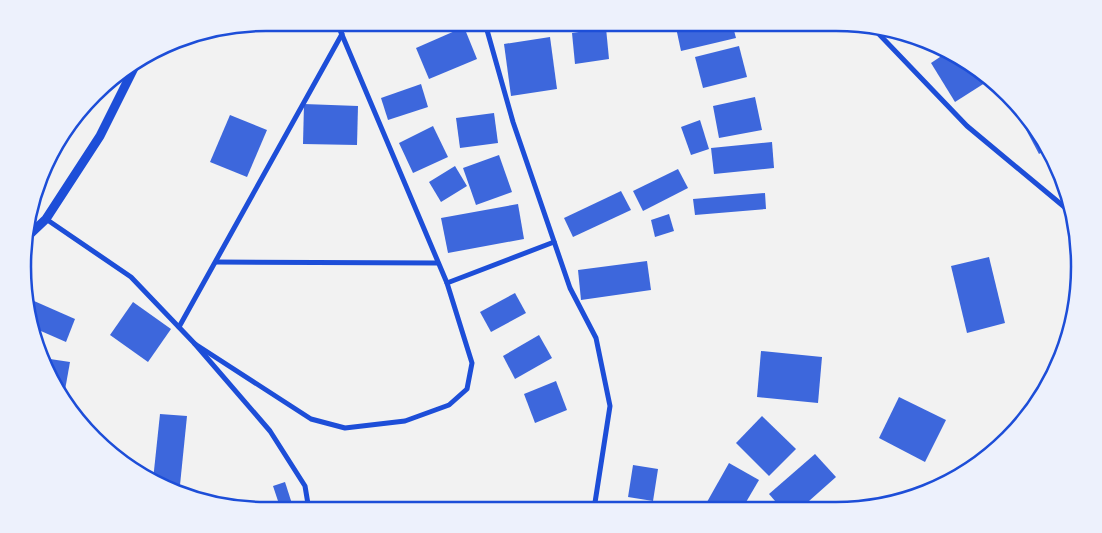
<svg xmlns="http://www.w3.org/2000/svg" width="1102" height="533" font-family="'Public Sans',sans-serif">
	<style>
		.building { fill: #3d67dc }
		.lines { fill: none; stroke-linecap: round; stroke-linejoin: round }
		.minor { stroke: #1d4ed8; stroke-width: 5 }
		.tertiary { stroke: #1d4ed8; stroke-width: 9 }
		.rim { fill: none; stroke: #1d4ed8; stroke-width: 2.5 }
	</style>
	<rect width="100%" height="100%" fill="#f2f2f2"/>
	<g class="building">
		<path d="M392,23H423L422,30L392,26Z"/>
		<path d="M502,23H542V25L502,27Z"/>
		<path d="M675,23H732L736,38L681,51Z"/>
		<path d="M464,27L477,59L429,79L416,48Z"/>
		<path d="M606,28L609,59L575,64L572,33Z"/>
		<path d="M550,37L557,89L511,96L504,44Z"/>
		<path d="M739,46L747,77L703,88L695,57Z"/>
		<path d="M946,53L988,81L955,102L931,63Z"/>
		<path d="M421,84L428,107L388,120L381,98Z"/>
		<path d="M755,97L762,130L719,138L713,106Z"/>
		<path d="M1010,97L1046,150L1039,154L1009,98Z"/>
		<path d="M304,104L358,106L357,145L303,144Z"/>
		<path d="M494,113L498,143L460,148L456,118Z"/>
		<path d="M230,115L267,130L247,177L210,162Z"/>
		<path d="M700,120L709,149L691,155L681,127Z"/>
		<path d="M433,126L448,157L413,173L399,143Z"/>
		<path d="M772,142L774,168L714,174L711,148Z"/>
		<path d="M499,155L512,192L476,205L463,168Z"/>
		<path d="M455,166L467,186L441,202L429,182Z"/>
		<path d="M678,169L688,188L643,211L633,191Z"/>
		<path d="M621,191L631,210L573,237L564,218Z"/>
		<path d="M765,193L766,209L695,215L693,199Z"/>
		<path d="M518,204L524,239L448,253L441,218Z"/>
		<path d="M669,214L674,231L655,237L651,220Z"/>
		<path d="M989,257L1005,323L967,333L951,266Z"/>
		<path d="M647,261L651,290L581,300L578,270Z"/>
		<path d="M515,293L526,313L491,332L480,312Z"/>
		<path d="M25,297L75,319L66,342L34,328Z"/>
		<path d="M133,302L171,329L148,362L110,335Z"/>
		<path d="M539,335L552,358L515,379L503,356Z"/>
		<path d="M761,351L822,357L818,403L757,397Z"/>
		<path d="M50,359L70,362L65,390L59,389L48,375Z"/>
		<path d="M556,381L567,410L535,423L524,394Z"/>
		<path d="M899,397L946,420L925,462L879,438Z"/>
		<path d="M160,414L187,416L180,485L159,483L153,480Z"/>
		<path d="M762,416L796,449L769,476L736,443Z"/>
		<path d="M815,454L836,477L800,509H782L769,494Z"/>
		<path d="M729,463L759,480L742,509H719L707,502Z"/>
		<path d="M633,465L658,469L653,501L628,497Z"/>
		<path d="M285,482L294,510H281L273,486Z"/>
	</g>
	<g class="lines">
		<g class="minor">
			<path d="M485,23L513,122L570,288L596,338L610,406L594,509"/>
			<path d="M876,31L967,126L1068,210"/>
			<path d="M46,219L131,277L195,344L270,431L305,486L309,510"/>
			<path d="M216,262L438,263"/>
			<path d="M447,283L554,242"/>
			<path d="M179,327L342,34"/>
			<path d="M195,344L311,419L345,428L405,421L449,405L467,389L472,363L447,283L337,23"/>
		</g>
		<path class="tertiary" d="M27,237L46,219L100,136L136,64"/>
	</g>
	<path d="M0 0H1102V533H0ZM266 31H836A235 235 0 0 1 1071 266V267A235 235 0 0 1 836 502H266A235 235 0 0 1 31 267V266A235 235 0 0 1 266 31Z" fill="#edf1fc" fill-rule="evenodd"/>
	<path class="rim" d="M266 31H836A235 235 0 0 1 1071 266V267A235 235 0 0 1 836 502H266A235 235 0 0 1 31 267V266A235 235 0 0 1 266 31Z"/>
</svg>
